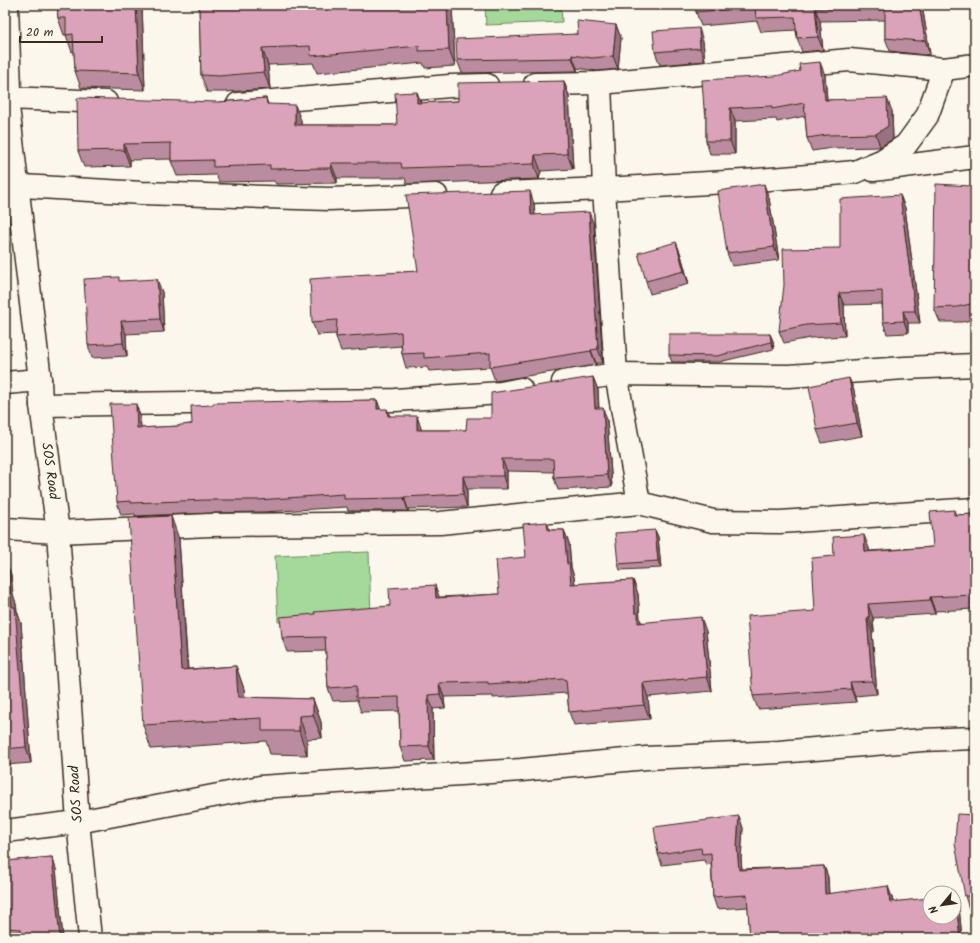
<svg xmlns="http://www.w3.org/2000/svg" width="980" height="943" font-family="Kalam,sans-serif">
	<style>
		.green { fill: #a4d99b; stroke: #70825c }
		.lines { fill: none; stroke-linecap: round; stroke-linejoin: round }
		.street-casing { stroke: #3b2a1e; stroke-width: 25 }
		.secondary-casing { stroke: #3b2a1e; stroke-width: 25 }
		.street { stroke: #fbf7ec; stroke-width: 22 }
		.secondary { stroke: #fbf7ec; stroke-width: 22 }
		.wall { fill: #bb8c9f; stroke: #3b2a1e }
		.shaded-wall { fill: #997282; stroke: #3b2a1e }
		.building { fill: #daa3b9; stroke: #3b2a1e }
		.labels { text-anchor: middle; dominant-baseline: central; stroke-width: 3.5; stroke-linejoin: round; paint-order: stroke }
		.street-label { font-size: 14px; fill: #3b2a1e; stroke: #fbf7ec }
	</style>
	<rect width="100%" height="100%" fill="#fbf7ec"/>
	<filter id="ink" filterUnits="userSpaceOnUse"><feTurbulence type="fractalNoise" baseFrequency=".025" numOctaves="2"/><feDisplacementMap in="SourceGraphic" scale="8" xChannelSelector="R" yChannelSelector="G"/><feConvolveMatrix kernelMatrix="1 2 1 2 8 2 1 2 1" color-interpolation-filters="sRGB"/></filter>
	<g filter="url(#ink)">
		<g class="green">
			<path d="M485,5H561L562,22L486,25Z"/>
			<path d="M369,552L371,619L278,622L275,556Z"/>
		</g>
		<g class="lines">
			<g class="street-casing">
				<g id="street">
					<path d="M600,83L604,189L616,374L639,503"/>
					<path d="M535,84L600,83L849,60L944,69L975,65"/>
					<path d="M7,98L106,102"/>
					<path d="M238,104L450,86L487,85"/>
					<path d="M873,170L975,157"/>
					<path d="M5,185L142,193L329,199L436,195"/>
					<path d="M501,193L604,189L744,181L821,175L855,172L883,160L906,145L927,116L944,69"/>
					<path d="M563,382L616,374L789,376L905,368L975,365"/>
					<path d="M5,383L40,380"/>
					<path d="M41,405L395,400L501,393L521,389"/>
					<path d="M5,529L58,532L210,525L440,523L639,503L713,521L780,522L975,509"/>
					<path d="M5,831L78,822L260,787L521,770L646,758L779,752L922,740L975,738"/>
				</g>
			</g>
			<g class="secondary-casing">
				<path id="secondary" d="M7,5L10,90L7,98L40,380L41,405L58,532L78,822L90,938"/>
			</g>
			<use href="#street" class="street"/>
			<use href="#secondary" class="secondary"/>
		</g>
		<g class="wall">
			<path d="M57,5H142L145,90L81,88L75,71L74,51L72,52L66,35H64L58,18Z"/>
			<path d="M199,5H452L455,66L425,68L423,63L317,73L313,63L268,65L270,89L225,92H207L201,75Z"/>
			<path d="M696,5H922L930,54L924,55L890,51L885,38V20L820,21L823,50L802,52L797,38L796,30L761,32L757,21L701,26L696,12Z"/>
			<path d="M966,5H975V9H968Z"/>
			<path d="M616,25L621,38L618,69L597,71L577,68V71L462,73L457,60Z"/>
			<path d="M703,41L705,61L660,65L655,52Z"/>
			<path d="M825,75L827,99L892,111L893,139L880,147L832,148L812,151L807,138L805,116L777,122L776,119L735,121V154H710L706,141V114L704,109Z"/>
			<path d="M564,81L569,96L573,169L541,171L539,179L407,184L405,178H337V183L276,184L274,181L219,182L216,175L177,176L171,161V159L130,160V166L84,167L78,151L219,102L266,98L268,104L301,120V125H397L417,92L421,103L458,101Z"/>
			<path d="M975,160V319L962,322H940L934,308L971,186Z"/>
			<path d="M900,195L905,208L920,323H908V333L887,334L883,322L882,304L844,305L845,336L810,338L784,343L779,331L840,248Z"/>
			<path d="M769,198L779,260L732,266L727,253Z"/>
			<path d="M534,204L535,215L594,225L603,363H596V365L495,381L490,367L429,371L427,367L406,368L402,354L401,346L341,351L336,337V334L317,335L312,322L354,276L418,271Z"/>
			<path d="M676,242L681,255L689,284L650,294L646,281Z"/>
			<path d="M120,281L162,292L164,332L126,334L127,356L92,358L88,345Z"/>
			<path d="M770,334L773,341L774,349L719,362H672L669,355Z"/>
			<path d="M593,377L598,390L599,408L607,420L612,487L558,490L554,478V472L507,471V489H467V507L408,509V511H348L347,507L263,512L209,513L135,516V514L121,515L117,502L136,404L140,416L141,428L180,426L298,402L377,400L380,409L390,416L421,428V430H466L491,418Z"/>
			<path d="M849,378L854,391L862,436L822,443L817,430Z"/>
			<path d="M954,510L956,515L975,514V609L935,611V614L873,618L874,632H872L877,694L855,696L856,702L758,709L753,696L815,611L834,556L869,548V551L933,547Z"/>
			<path d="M550,530H564L569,543L571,567L574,577L575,584L633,580L638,594L640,619L641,622L706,631L712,691L648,697L650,719L574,725L569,712L567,693L493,698V696L444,697L445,708L433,709L434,760L405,761L400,747L399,711L361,712L357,700L333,701L328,688L326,651L287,652L282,638L315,614L390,606L440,597L499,594L526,557Z"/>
			<path d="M655,530L658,537L661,568L620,570L618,564Z"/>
			<path d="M179,539L188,669L236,666L244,689L245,697L313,699L321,722L322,738L307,739V755L270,754L266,741L151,749L143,725Z"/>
			<path d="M5,559L11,575L13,594L16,604L17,611L21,623L31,763L5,765Z"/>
			<path d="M975,815V911L970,912L965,896Z"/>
			<path d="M739,816L743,828L741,859L742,869L824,866L828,877L829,894L892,897L893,902L955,896L959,907L962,938H750L748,907L717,909L713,897L711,864L706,865L704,860L662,865L658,854Z"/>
			<path d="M5,839L7,845L8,861L52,857L56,869L63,938H5Z"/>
		</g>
		<g class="shaded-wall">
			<path d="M136,5H142L145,90L139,73Z"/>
			<path d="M447,5H452L455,66L449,50Z"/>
			<path d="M919,5H922L930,54L925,40Z"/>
			<path d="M815,8L820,21L823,50L818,37Z"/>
			<path d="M616,25L621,38L618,69L613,56Z"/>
			<path d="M699,28L703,41L705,61L700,48Z"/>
			<path d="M262,48L268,65L270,89L264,72Z"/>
			<path d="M572,55L577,68V71L572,58Z"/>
			<path d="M820,62L825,75L827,100H825L823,90Z"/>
			<path d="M564,81L569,96L573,169L567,154Z"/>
			<path d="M417,92L422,107L417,103Z"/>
			<path d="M887,98L892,111L893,139L880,147L876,134Z"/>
			<path d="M295,105L301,120V140L295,125Z"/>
			<path d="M730,108L735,121V154L730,141Z"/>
			<path d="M124,144L130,160V166L124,150Z"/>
			<path d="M535,155L541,171L539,179L534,164Z"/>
			<path d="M331,163L337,178V183L331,168Z"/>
			<path d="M764,184L769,198L779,260L774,247Z"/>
			<path d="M530,191L534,204L536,228L531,215Z"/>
			<path d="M900,195L905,208L920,323L915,311Z"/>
			<path d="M589,212L594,225L603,363L598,349Z"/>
			<path d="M676,242L681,255L689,284L684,271Z"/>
			<path d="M157,279L162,292L164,332L160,319Z"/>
			<path d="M839,293L844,305L845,336L841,323Z"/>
			<path d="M903,311L908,323V333L904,321Z"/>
			<path d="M121,321L126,334L127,356L123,343Z"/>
			<path d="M770,334L773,341L774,349L771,342Z"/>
			<path d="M591,350L596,363V365L591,351Z"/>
			<path d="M593,377L598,390L599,420L595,408Z"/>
			<path d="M849,378L854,391L862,436L857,423Z"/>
			<path d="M377,400L382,413L377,409Z"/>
			<path d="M136,404L140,416L142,440L137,428Z"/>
			<path d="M603,408L607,420L612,487L607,475Z"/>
			<path d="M387,409L392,421L388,416Z"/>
			<path d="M417,416L421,428L422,443L417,430Z"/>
			<path d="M502,459L507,471V489L503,476Z"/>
			<path d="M463,476L467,489V507L463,494Z"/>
			<path d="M404,497L408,509V511L404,498Z"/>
			<path d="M171,516L179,539L189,693L181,670Z"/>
			<path d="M547,522L552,536L548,530Z"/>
			<path d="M564,530L569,543L571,567L574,577L576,598L571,584L567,564Z"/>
			<path d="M655,530L658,537L661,568L658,561Z"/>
			<path d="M864,535L869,548L870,565L865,552Z"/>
			<path d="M5,559L11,575L13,594L16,604L17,611L21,623L31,763L26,747L12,607L7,588Z"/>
			<path d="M633,580L638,594L640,619L643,627V637L635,613Z"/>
			<path d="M435,585L440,599L436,598Z"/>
			<path d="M930,597L935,611V614L930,600Z"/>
			<path d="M868,604L873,618L874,632L869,618Z"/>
			<path d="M701,617L706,631L712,691L707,677Z"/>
			<path d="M867,618L872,632L877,694L872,681Z"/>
			<path d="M236,666L244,689L246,720L238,697Z"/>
			<path d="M850,682L855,696L856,702L851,689Z"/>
			<path d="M439,683L444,697L445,708L440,694Z"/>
			<path d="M643,683L648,697L650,719L644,705Z"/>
			<path d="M428,695L433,709L434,760L429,746Z"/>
			<path d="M313,699L321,722L322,738L313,715Z"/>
			<path d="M299,716L307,739V755L299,731Z"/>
			<path d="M739,816L743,828L741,859L743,881L739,870L737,847Z"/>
			<path d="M5,839L7,845L8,873L5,864Z"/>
			<path d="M52,857L56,869L63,938H60Z"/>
			<path d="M824,866L828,877L829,906L825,894Z"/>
			<path d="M888,886L892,897L894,913L890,902Z"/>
			<path d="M955,896L959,907L962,938H960Z"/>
		</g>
		<g class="building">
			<path d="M57,5H136L139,73L75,71L73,34L66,35V18H58Z"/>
			<path d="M199,5H447L449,50L419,51V46L311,56L310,46L262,48L264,72L219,76L201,75Z"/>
			<path d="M696,5H919L925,40L920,41L885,38V6L815,8L818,37L797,38L795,17L756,18L755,7L696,12Z"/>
			<path d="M577,21L616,25L613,56L592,58L572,55V58L457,60L456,39L578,34Z"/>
			<path d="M699,28L700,48L655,52L653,31Z"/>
			<path d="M820,62L823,90H824L825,100L887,98L888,126L876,134L827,135L807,138L804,103L772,109V106L730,108V141H706V109H704L702,80L775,76L800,71L799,64Z"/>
			<path d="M564,81L567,154L535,155L534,164L402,168L401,163H331V168L270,169V165L213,167V160L171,161V143L124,144V150L78,151L77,98L219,102L266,98L267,104L295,105V125H397L395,93L417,92V103L458,101V83Z"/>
			<path d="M971,160H975V303L957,307L934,308L936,184L971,186Z"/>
			<path d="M764,184L774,247L727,253L718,191Z"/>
			<path d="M530,191L531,215L589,212L598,349L591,350V351L490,367V353L424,358V353L402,354L401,332L336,337L337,320L312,322L310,279L354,276V275L418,271L406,195Z"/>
			<path d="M900,195L915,311H903L904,321L883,322L882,291L839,293L841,323L806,325L779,331L784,285L783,249L840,248V199Z"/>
			<path d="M676,242L684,271L646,281L638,253Z"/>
			<path d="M119,277V281L157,279L160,319L121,321L123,343L88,345L84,279Z"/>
			<path d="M669,334H770L771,342L717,356L669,355Z"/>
			<path d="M593,377L595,408H603L607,475L554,478L553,459H502L503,476H463V494L404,497V498L344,499V494L258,500H205L131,503V501L117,502L110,404H136L137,428L180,426V425L192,424L191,406L213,405V403L297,401V402L309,401L377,400V409H387L388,416H417V430H466L467,418H491V393Z"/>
			<path d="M849,378L857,423L817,430L809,386Z"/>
			<path d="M954,510V515L975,514V595L930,597V600L868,604L869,618H867L872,681L850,682L851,689L753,696L747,616L815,611L812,558L834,556L833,537L864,535L865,552L933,547L930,512Z"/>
			<path d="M171,516L181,670L236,666L238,697L313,699V715L299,716V731H262V718L143,725L129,518Z"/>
			<path d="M547,522L548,530H564L567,564L569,563L571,584L633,580L635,613H638V623L701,617L707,677L643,683L644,705L569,712L566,680L564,681V679L488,684V682L439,683L440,694L428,695L429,746L400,747L399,697L356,698V686L328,688L325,637L282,638L280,617L315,614L314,612L390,606L389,588L435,585L436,598L499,594L496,560L526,557L523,524Z"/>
			<path d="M655,530L658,561L618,564L615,533Z"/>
			<path d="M5,559L7,588H10L12,607H15L26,747L5,749Z"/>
			<path d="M957,814L975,815V896H965L955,844Z"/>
			<path d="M739,816L737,847L739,870L824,866L825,894L888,886L890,902L930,898V917H954V896H955L960,938H750L747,895L713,897L711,853L702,854L701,848L658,854L654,827Z"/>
			<path d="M52,857L60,938L50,937V938H21V929L5,928V861Z"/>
		</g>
	</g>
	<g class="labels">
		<g class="street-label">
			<text transform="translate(50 471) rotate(82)">SOS Road</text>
			<text transform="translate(76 794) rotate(-94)">SOS Road</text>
		</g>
	</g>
	<rect width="980" height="943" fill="none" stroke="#fbf7ec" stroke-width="20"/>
	<rect x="10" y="10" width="960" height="923" fill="none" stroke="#3b2a1e" stroke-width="1.5" filter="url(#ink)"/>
	<g transform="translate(942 905) rotate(241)"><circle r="19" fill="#fbf7ec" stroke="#aea59a"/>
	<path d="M0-3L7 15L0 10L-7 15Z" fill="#3b2a1e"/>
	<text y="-6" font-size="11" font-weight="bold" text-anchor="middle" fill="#3b2a1e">N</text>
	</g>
	<path d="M20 36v6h82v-6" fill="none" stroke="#3b2a1e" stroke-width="2"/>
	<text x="26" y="36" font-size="12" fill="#3b2a1e" stroke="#fbf7ec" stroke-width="3" paint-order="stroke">20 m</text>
</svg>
